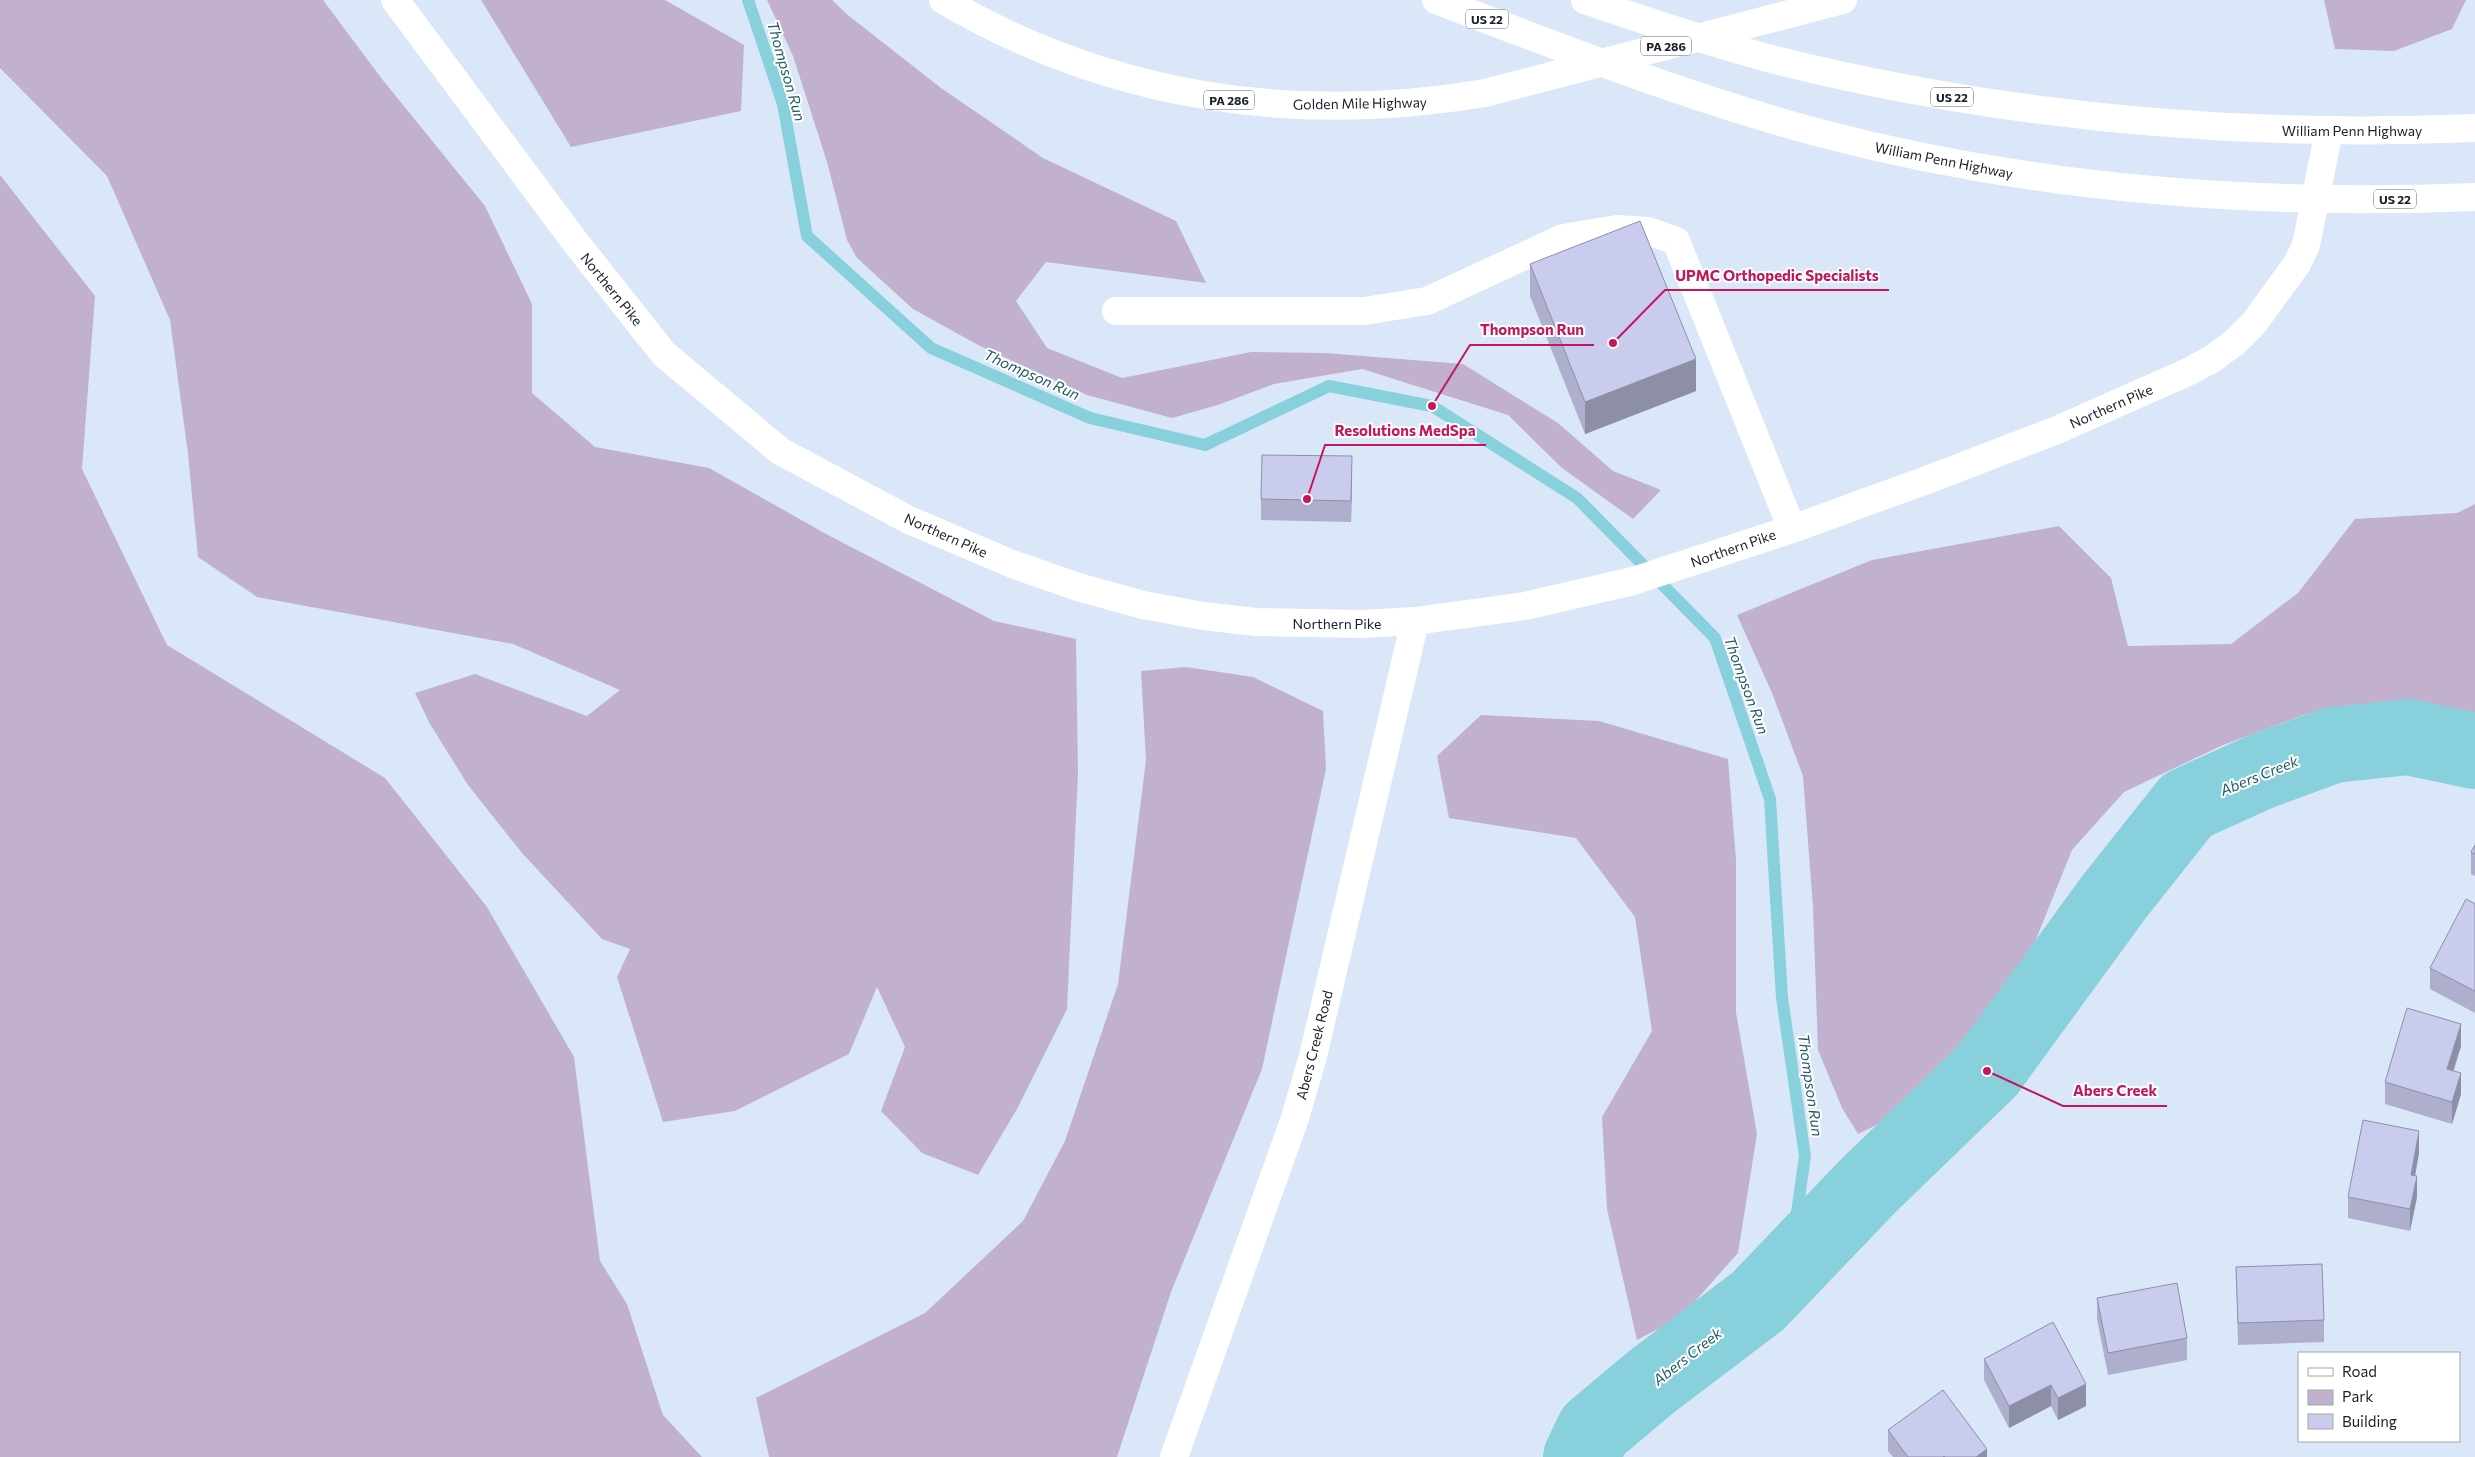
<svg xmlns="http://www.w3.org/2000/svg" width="2475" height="1457" font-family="Commissioner,sans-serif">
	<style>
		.green { fill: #c1b1cf }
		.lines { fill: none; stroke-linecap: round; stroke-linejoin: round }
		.stream { stroke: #88d0db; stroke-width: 12 }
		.river { stroke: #88d0db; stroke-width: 76 }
		.minor { stroke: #fff; stroke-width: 28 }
		.major { stroke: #fff; stroke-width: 28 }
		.highway { stroke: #fff; stroke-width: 28 }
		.wall { fill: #aeafcd }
		.shaded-wall { fill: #8d8fa7 }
		.building { fill: #caccee; stroke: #8d8fa7 }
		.labels { text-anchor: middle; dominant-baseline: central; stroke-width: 4; stroke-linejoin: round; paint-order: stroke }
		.shield { fill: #fff; stroke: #5d636b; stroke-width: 1 }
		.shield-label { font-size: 12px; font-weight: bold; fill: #18202b }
		.street-label { font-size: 14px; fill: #18202b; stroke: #fff }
		.water-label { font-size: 15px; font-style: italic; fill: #1e5b63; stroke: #fff }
		.leader { fill: none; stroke: #c2185b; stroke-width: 2 }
		.callout-dot { fill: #c2185b; stroke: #fff; stroke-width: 2 }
		.callout-label { font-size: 15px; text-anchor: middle; font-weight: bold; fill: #c2185b; stroke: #fff; stroke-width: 4; stroke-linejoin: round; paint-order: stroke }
	</style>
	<rect width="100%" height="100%" fill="#dae7f9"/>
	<g class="green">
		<path d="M0,0H323L382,79L485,206L532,304V393L595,447L709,468L828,535L994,621L1076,639L1078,773L1067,1009L1017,1109L978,1175L922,1153L881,1111L905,1047L877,987L849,1054L735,1111L663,1122L617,977L630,949L602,939L522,853L468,785L430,724L415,693L475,674L587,716L620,690L513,644L257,597L198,557L188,454L170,320L107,176L0,68Z"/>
		<path d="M481,0H665L744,45L741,111L571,147Z"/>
		<path d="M767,0H832L849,16L941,88L1043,158L1176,221L1206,283L1046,262L1016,301L1047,348L1122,378L1251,352L1325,353L1463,364L1558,423L1613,471L1661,490L1633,519L1562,468L1508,415L1362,369L1274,384L1218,405L1172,418L1087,395L980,346L913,309L857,258L847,240L827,162L793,56Z"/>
		<path d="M2324,0H2466L2452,29L2394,51L2335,49Z"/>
		<path d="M0,175L95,296L82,469L167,645L385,778L487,907L574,1057L600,1261L627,1304L663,1415L702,1457H0Z"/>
		<path d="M2475,504V727L2395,724L2306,714L2223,745L2124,792L2072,850L2016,989L1960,1061L1928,1100L1858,1134L1842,1108L1818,1050L1813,908L1803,776L1772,693L1737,615L1872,560L2059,526L2111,578L2128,646L2231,644L2298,593L2355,519L2457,513Z"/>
		<path d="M1186,667L1253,677L1323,711L1326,769L1262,1069L1171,1292L1117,1457H769L756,1398L925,1313L1023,1221L1065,1141L1118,984L1146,760L1141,671Z"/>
		<path d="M1481,715L1599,721L1728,759L1736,860V1012L1757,1134L1738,1253L1681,1317L1637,1340L1607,1209L1602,1117L1652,1031L1635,917L1576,838L1449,818L1437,756Z"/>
	</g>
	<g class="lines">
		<path class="stream" d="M748,0L783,104L807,236L931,348L1090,418L1205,445L1329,386L1432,406L1577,498L1715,638L1770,799L1782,998L1805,1156L1789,1269"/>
		<path class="river" d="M1581,1457L1594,1430L1650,1383L1758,1301L1868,1186L1987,1071L2114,897L2187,805L2262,771L2333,745L2408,737L2475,751"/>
		<g class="minor">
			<path d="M1116,311H1364L1427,301L1563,238L1617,229L1648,231L1676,241L1792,529"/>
			<path d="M1174,1457L1295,1118L1313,1056L1415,621"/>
		</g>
		<g class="major">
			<path d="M395,0L576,243L664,354L780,451L909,520L1012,564L1078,587L1143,605L1203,616L1256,622L1362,624L1415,621L1525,606L1633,581L1792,529L1935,477L2057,430L2190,371L2212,359L2235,342L2254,323L2297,264L2306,245L2329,131"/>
			<path d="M943,0C1110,98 1295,125 1485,93L1843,0"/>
		</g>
		<g class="highway">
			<path d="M1436,0C1561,48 1687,97 1816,132C2031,189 2253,206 2475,197"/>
			<path d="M1585,0C1646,21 1708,42 1771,59C2002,117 2238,138 2475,128"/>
		</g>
	</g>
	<g class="wall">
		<path d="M1530,264L1696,391L1585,434L1530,296Z"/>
		<path d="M1352,477L1351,522L1261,520V499Z"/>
		<path d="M2475,845V876L2471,874V852Z"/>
		<path d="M2475,904V1013L2430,989V968Z"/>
		<path d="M2461,1046L2454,1070L2461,1094L2452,1124L2385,1104V1082Z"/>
		<path d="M2419,1153L2415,1176L2417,1197L2410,1231L2348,1218V1197Z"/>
		<path d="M2236,1267L2324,1320V1342L2238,1345Z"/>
		<path d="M2097,1298L2187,1338V1360L2108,1375L2097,1319Z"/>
		<path d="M2053,1322L2086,1406L2058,1420L2051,1406L2009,1428L1984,1380V1359Z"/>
		<path d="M1888,1430L1987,1457H1893L1888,1451Z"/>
	</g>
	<g class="shaded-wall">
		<path d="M1696,359V391L1585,434V402Z"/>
		<path d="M1352,456V477L1351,522V501Z"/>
		<path d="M2461,1024V1046L2447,1090V1069Z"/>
		<path d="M2461,1073V1094L2452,1124V1102Z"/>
		<path d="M2419,1131V1153L2411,1197V1175Z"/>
		<path d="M2417,1176V1197L2410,1231V1209Z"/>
		<path d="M2086,1384V1406L2058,1420V1398Z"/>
		<path d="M2051,1385V1406L2009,1428V1406Z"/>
		<path d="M1987,1449V1457H1976Z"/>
	</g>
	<g class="building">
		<path d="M1640,221L1696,359L1585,402L1530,264Z"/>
		<path d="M1262,455L1352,456L1351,501L1261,499Z"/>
		<path d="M2475,845V854L2471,852Z"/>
		<path d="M2466,899L2475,904V991L2430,968Z"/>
		<path d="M2407,1008L2461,1024L2447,1069L2461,1073L2452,1102L2385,1082Z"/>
		<path d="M2363,1120L2419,1131L2411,1175L2417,1176L2410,1209L2348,1197Z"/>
		<path d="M2322,1264L2324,1320L2238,1323L2236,1267Z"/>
		<path d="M2177,1283L2187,1338L2108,1353L2097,1298Z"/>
		<path d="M2053,1322L2086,1384L2058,1398L2051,1385L2009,1406L1984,1359Z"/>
		<path d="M1943,1390L1987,1449L1976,1457H1945L1944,1456L1943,1457H1908L1888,1430Z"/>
	</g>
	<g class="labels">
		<g class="shield">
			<rect x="1466" y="9.5" width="42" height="19" rx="4"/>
			<rect x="1641" y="36.5" width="50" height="19" rx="4"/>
			<rect x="1931" y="87.5" width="42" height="19" rx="4"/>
			<rect x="1204" y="90.5" width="50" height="19" rx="4"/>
			<rect x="2374" y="189.5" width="42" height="19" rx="4"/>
		</g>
		<g class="shield-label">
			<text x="1487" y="19">US 22</text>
			<text x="1666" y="46">PA 286</text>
			<text x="1952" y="97">US 22</text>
			<text x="1229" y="100">PA 286</text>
			<text x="2395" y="199">US 22</text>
		</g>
		<g class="street-label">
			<text transform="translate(1360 103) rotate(-1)">Golden Mile Highway</text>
			<text x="2352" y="130">William Penn Highway</text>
			<text transform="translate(1944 160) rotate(11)">William Penn Highway</text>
			<text transform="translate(612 289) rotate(51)">Northern Pike</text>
			<text transform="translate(2111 406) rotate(-24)">Northern Pike</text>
			<text transform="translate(946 535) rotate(24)">Northern Pike</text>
			<text transform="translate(1733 548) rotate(-19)">Northern Pike</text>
			<text x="1337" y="623">Northern Pike</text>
			<text transform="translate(1314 1045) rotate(-76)">Abers Creek Road</text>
		</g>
		<g class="water-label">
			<text transform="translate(787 71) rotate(74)">Thompson Run</text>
			<text transform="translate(1032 374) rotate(24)">Thompson Run</text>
			<text transform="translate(1747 685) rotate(70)">Thompson Run</text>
			<text transform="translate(2259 775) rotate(-22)">Abers Creek</text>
			<text transform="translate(1811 1085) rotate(82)">Thompson Run</text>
			<text transform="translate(1687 1356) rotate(-38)">Abers Creek</text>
		</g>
	</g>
	<path class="leader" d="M1613 343L1665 290H1889M1432 406L1470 345H1594M1307 499L1325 445H1486M1987 1071L2063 1106H2167"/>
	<g class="callout-dot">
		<circle cx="1613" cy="343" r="5"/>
		<circle cx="1432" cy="406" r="5"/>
		<circle cx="1307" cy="499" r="5"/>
		<circle cx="1987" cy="1071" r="5"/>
	</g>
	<g class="callout-label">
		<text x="1777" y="281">UPMC Orthopedic Specialists</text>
		<text x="1532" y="335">Thompson Run</text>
		<text x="1405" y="436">Resolutions MedSpa</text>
		<text x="2115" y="1096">Abers Creek</text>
	</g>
	<rect x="2298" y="1352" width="162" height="90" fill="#ffffff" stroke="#a3a6aa"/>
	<rect x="2308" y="1368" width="25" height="8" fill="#ffffff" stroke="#a3a6aa"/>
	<text x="2342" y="1377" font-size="15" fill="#18202b">Road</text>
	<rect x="2308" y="1390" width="25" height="15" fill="#c1b1cf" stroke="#a3a6aa"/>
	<text x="2342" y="1402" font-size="15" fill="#18202b">Park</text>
	<rect x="2308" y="1414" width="25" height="15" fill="#caccee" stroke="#a3a6aa"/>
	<text x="2342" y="1427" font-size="15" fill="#18202b">Building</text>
</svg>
